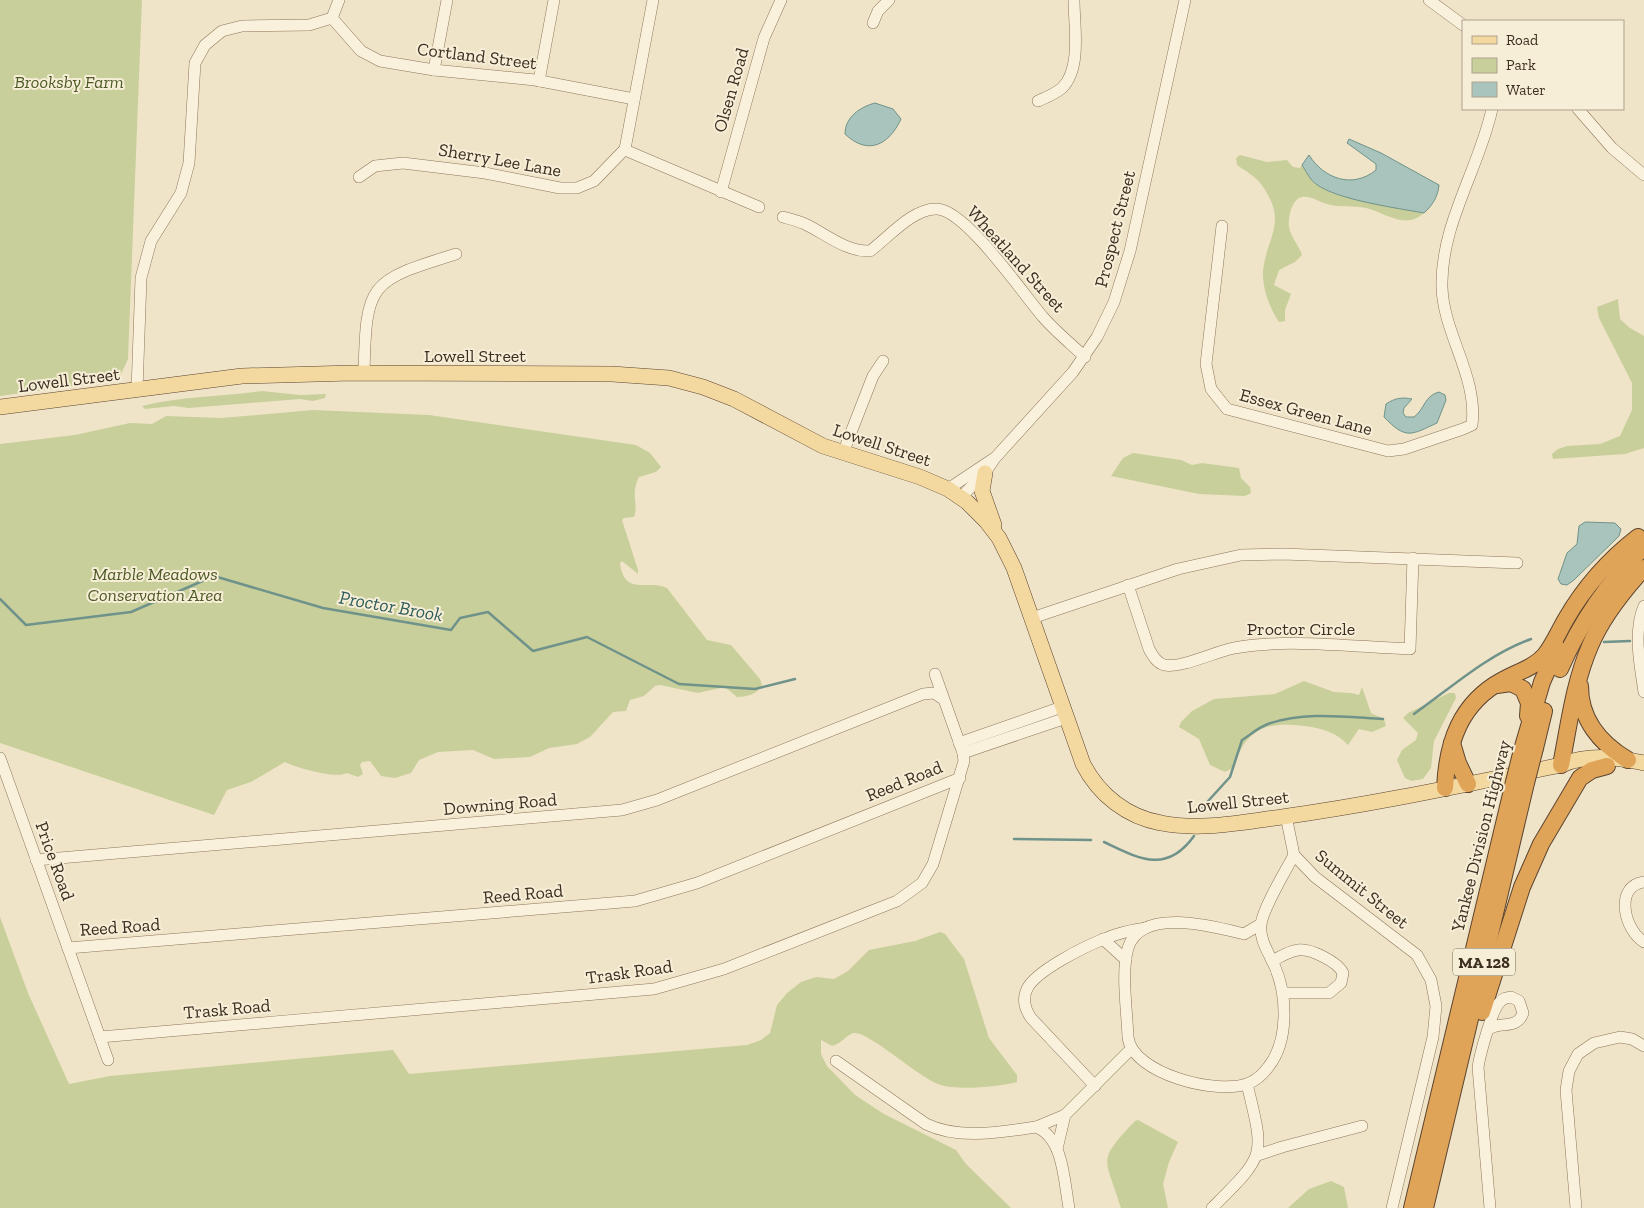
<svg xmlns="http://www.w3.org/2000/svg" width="1644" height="1208" font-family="'Zilla Slab',serif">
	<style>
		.green { fill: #c9cf9b }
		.water { fill: #a9c4bc; stroke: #6f938a }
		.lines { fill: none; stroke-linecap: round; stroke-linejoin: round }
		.stream { stroke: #6f938a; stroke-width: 2.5 }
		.minor-casing { stroke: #8d765c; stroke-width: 12 }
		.major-casing { stroke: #5b4430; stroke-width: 16 }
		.highway-casing { stroke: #5b4430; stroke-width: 18 }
		.minor { stroke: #faf1dc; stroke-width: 11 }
		.major { stroke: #f3d9a0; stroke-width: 15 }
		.highway { stroke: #e0a458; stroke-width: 16 }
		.highway-bridge-casing { stroke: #5b4430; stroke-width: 18; stroke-linecap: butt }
		.highway-bridge { stroke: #e0a458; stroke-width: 16 }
		.labels { text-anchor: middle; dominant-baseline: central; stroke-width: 4; stroke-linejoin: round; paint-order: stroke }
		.shield { fill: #f7eed8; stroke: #756857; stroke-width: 1 }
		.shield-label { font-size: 16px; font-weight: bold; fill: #3d2e20 }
		.street-label { font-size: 18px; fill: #3d2e20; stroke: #f7eed8 }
		.park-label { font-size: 18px; font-style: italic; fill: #4d5a26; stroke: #f7eed8 }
		.water-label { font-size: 19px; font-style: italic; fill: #2f5d5a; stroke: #f7eed8 }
	</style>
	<rect width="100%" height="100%" fill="#f0e4c8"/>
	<g class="green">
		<path d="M0,0H142L128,359L121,374L111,381L0,396Z"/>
		<path d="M1240,155L1267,162L1287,160L1293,167L1300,168L1302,165L1315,184L1339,194L1424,213C1405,230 1386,213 1366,208C1354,205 1340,208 1327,204C1319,202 1310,195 1302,197C1291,199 1288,219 1289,227C1291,238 1299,245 1302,255L1295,262L1279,270L1274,285L1291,294L1285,310V321L1279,322C1270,309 1262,288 1263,271C1267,234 1289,223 1261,184C1255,176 1244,170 1237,165L1236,158Z"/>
		<path d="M1618,299L1620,319L1630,328L1644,336V448L1625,454L1553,459L1552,454L1558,449L1567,446L1600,444L1620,436L1632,410V383L1599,318L1597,307Z"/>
		<path d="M262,391L300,395L326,394L325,398L313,401L300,399L189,408L174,406L145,409L142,406C182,396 222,397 262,391Z"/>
		<path d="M313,410L429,415L636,445L650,453L661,467L656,472L639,477C630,494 639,505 634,517L624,518L622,520L638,570V574L622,561L620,563C624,597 649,579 667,588L707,640L731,645L760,679L762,685C758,694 746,697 737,697L725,687L698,693L660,685L655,686L644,696L630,700L626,711L613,712L590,737L577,744L549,748L530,757L494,759L473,750L438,752L419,760L411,773L395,778L381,776L370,761L362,762L360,765L363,774L358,777L347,773C336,779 297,768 285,762L251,782L227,790L214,815L0,743V444L75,435L130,423L152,424L166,416L221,418Z"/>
		<path d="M1133,453L1181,460L1192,465L1202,463L1239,468L1241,478L1250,487L1251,493L1245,496L1199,494L1111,476L1123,458Z"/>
		<path d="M1304,681L1334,692L1351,693L1359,695L1362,687L1371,713L1384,719L1386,726L1372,732L1359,729L1348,745C1336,732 1321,728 1304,726C1265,721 1246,729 1233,768L1225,772L1210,765L1199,739L1179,727L1181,722L1192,711L1214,699L1275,694Z"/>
		<path d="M1449,693H1455L1456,698L1434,741L1431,768L1423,779L1411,781L1405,778L1397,760L1402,750L1416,740L1418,733L1403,718L1408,713Z"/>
		<path d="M0,917L28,993L69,1084L110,1076L393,1050L409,1074L747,1045L761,1040L770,1033L777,1005L787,993L801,982L816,977L834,979L848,971L869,950L915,941L940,932L945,934L964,959L989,1038L1017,1075V1082C997,1087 957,1091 938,1084C917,1076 868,1031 854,1033C849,1033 841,1044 832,1046L821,1040V1054L827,1066L855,1095L884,1114L956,1150L966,1164L1011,1208H0Z"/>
		<path d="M1138,1120L1178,1142L1169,1162L1163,1184L1168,1208H1121C1106,1157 1095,1163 1135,1121Z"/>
		<path d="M1331,1181L1344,1187L1348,1208H1288L1309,1189Z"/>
	</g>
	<g class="water">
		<path d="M875,103L893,109L901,119C889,145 868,156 845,134C845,117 860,107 875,103Z"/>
		<path d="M1349,139L1381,153L1439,185C1438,196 1433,205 1424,213C1397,208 1337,200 1316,184C1310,180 1306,171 1302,165L1309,155C1324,179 1353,189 1376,170V164L1347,143Z"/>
		<path d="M1439,392L1445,395L1446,400L1437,423C1411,435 1406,440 1384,417L1386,404C1395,398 1402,397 1412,399L1404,408L1403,413L1406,417H1414C1425,409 1424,396 1439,392Z"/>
		<path d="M1585,522L1615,523L1621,529L1619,536L1574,580L1567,585L1561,584L1558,579L1567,553L1577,544L1579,526Z"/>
	</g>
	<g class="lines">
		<g class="stream">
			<path d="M0,599L26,625L131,612L214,576L323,608L451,630L460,618L488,612L533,651L587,637L679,684L755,689L795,679"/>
			<path d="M1604,642L1630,641"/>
			<path d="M1414,714C1452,687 1487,655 1531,639"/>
			<path d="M1199,811L1230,777L1242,740C1250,735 1259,727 1268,724C1304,711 1346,717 1383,719"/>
			<path d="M1014,839L1091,840"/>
			<path d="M1104,842C1138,858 1166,875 1194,836"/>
		</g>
		<g class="minor-casing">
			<g id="minor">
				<path d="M1429,0L1463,25"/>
				<path d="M332,18L361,51L380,61L434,70L535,80L634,99"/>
				<path d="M873,23L878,11L889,0"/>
				<path d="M434,70L447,0"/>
				<path d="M539,81L554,0"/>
				<path d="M1038,101C1047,97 1055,94 1062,88C1082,68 1074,26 1074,0"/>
				<path d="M1578,109L1612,148L1644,175"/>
				<path d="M625,150L759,207"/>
				<path d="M359,177L375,166L403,163L485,173L560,188H577L594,181L625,149L653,0"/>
				<path d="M721,192L764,38L781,0"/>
				<path d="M783,217C790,219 798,221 805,224C826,234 846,252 870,251C889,237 913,208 937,209C966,210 1023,294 1043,317C1055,331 1071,344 1085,357"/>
				<path d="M1222,226L1206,364L1211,389L1227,409L1388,451L1404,449L1463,429L1472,425C1478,377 1444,335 1442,288C1440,225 1479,169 1492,109"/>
				<path d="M364,374C366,282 369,281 456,254"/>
				<path d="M137,390L141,278L151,241L181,193L189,163L195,63L205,45L222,31L242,26L309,25L332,18L339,0"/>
				<path d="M843,453L873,376L883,361"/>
				<path d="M948,489L993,459"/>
				<path d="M961,497L985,473L995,458L1073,372L1097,337L1114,302L1130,251L1185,0"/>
				<path d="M1128,585L1149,649C1153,656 1156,662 1164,665C1180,669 1217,651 1234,648C1288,638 1356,647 1410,649L1413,558"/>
				<path d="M1644,606C1633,632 1640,665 1644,692"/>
				<path d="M1032,618L1178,569L1241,555L1283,554L1517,563"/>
				<path d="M959,743L1062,707"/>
				<path d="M963,753L1066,718"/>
				<path d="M0,758L108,1060"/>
				<path d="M1286,816L1294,855L1315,877L1417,955L1431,980L1436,1006L1433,1037L1392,1208"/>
				<path d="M36,860L622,810L657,800L923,694L934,693L943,699"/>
				<path d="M1644,882C1614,886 1624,930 1644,942"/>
				<path d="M1261,924L1244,934C1216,927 1141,906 1128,948C1121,972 1127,1011 1128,1037C1132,1074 1219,1096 1249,1083C1257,1080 1264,1073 1269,1066C1289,1040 1287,995 1275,967C1269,953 1259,940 1261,924C1264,906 1285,872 1294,855"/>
				<path d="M1103,939L1126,960"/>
				<path d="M68,948L635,901L697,883L960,778"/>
				<path d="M1272,961C1280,957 1289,951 1298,950C1310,948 1338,962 1343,973L1341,983L1329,993H1283"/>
				<path d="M1489,1029C1501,1021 1517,1030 1523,1013L1519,1001L1511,997C1506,998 1503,998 1500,1002C1492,1009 1480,1055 1478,1067L1490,1208"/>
				<path d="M100,1037L654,989L724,969L897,901L922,883L933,864L964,761L963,753L935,674"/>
				<path d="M836,1061L926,1124C959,1140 1001,1132 1036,1127C1064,1138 1064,1182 1069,1208"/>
				<path d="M1095,1086L1031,1018C1025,1009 1022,999 1027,989C1035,971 1086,946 1104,939C1118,933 1132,930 1146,928"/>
				<path d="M1036,1127L1065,1115"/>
				<path d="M1057,1149L1065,1115L1131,1049"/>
				<path d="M1258,1155L1282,1147L1362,1126"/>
				<path d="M1212,1208C1266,1154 1265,1158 1247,1084"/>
				<path d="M1576,1208L1566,1090L1569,1071L1578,1054L1594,1043L1620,1037L1632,1039L1644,1046"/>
			</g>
		</g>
		<g class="major-casing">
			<g id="major">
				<path d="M0,407L242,376L352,373L612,374L669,378L703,387L734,399L823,446L920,477L948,489L967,502L986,521L999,538L1014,568L1083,764C1099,795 1127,817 1161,823C1201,831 1242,822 1282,817C1376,804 1468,784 1561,765C1588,754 1616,757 1644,763"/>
				<path d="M985,473L982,491L994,525"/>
			</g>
		</g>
		<g class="highway-casing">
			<g id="highway">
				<path d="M1560,669C1580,623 1608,582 1644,547"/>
				<path d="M1497,685L1511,683L1523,689L1529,703L1528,716"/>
				<path d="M1580,686C1580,720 1601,744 1628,760"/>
				<path d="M1452,743L1458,763L1468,784"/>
				<path d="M1535,748L1544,711"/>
				<path d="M1522,750L1542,682L1557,648"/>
				<path d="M1561,765C1569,725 1574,683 1590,646C1602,617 1623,591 1644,568"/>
				<path d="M1445,788C1447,743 1460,703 1503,680C1517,672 1534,668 1545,655C1553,645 1559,631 1566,619C1585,586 1607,561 1638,537"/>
				<path d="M1482,1012L1522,887L1541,844L1580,778L1592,770L1607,766"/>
				<path d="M1412,1208L1513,786"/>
				<path d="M1425,1208L1526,783"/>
			</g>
		</g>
		<use href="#minor" class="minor"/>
		<use href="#major" class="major"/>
		<use href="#highway" class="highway"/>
		<g class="highway-bridge-casing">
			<g id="highway-bridge">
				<path d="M1526,783L1535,748"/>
				<path d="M1513,786L1522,750"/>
			</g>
		</g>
		<use href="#highway-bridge" class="highway-bridge"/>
	</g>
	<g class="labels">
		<rect class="shield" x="1453" y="948.5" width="62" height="27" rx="4"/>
		<g class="shield-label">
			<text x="1484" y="962">MA 128</text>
		</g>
		<g class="street-label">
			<text transform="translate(477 56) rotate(7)">Cortland Street</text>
			<text transform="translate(731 90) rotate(-74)">Olsen Road</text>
			<text transform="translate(500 160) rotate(10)">Sherry Lee Lane</text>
			<text transform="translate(1115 229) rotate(-76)">Prospect Street</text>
			<text transform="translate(1016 259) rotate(48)">Wheatland Street</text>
			<text x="475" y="356">Lowell Street</text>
			<text transform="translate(69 380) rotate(-7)">Lowell Street</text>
			<text transform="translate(1306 412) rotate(15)">Essex Green Lane</text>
			<text transform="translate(882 445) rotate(18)">Lowell Street</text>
			<text x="1301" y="629">Proctor Circle</text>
			<text transform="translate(904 781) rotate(-22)">Reed Road</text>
			<text transform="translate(1238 802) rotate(-6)">Lowell Street</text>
			<text transform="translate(500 804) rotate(-5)">Downing Road</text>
			<text transform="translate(1481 836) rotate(-76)">Yankee Division Highway</text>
			<text transform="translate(55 861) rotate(70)">Price Road</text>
			<text transform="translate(1362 889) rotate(39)">Summit Street</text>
			<text transform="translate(523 894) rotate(-5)">Reed Road</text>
			<text transform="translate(120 927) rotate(-4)">Reed Road</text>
			<text transform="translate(629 972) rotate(-8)">Trask Road</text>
			<text transform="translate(227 1009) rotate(-5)">Trask Road</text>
		</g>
		<g class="park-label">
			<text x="69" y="82">Brooksby Farm</text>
			<text x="155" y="574">Marble Meadows<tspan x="155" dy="21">Conservation Area</tspan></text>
		</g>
		<g class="water-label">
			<text transform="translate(391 606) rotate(10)">Proctor Brook</text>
		</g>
	</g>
	<rect x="1462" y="20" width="162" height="90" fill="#f7eed8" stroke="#ada18e"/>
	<rect x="1472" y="36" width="25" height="8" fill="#f3d9a0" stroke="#ada18e"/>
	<text x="1506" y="45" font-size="15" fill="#3d2e20">Road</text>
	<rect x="1472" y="58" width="25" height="15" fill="#c9cf9b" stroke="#ada18e"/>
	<text x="1506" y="70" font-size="15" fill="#3d2e20">Park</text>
	<rect x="1472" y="82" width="25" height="15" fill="#a9c4bc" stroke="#ada18e"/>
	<text x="1506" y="95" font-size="15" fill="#3d2e20">Water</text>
</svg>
